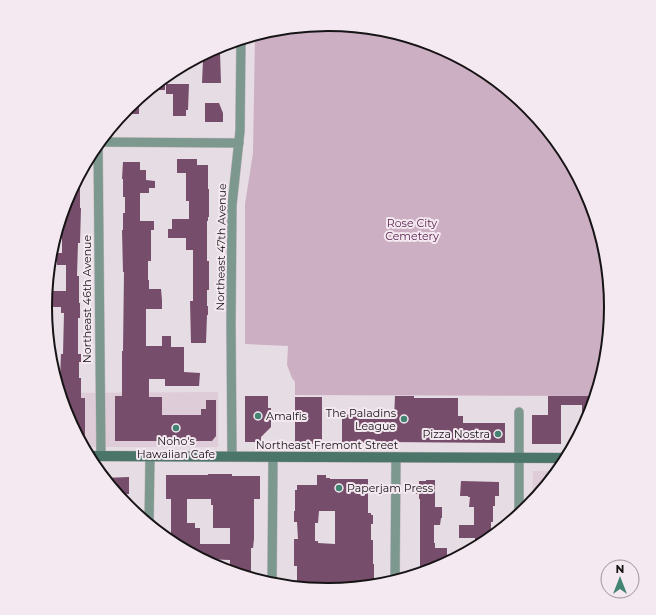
<svg xmlns="http://www.w3.org/2000/svg" width="656" height="615" font-family="Montserrat,sans-serif">
	<style>
		.built { fill: #decdd9 }
		.green { fill: #cdafc4 }
		.building { fill: #774d6c; fill-rule: evenodd }
		.lines { fill: none; stroke-linecap: round; stroke-linejoin: round }
		.street-casing { stroke: #c1b8be; stroke-width: 10 }
		.secondary-casing { stroke: #c1b8be; stroke-width: 11 }
		.street { stroke: #7d988f; stroke-width: 9 }
		.secondary { stroke: #4c7569; stroke-width: 10 }
		.poi-dot { fill: #428372; stroke: #f4e9f0; stroke-width: 1.5 }
		.labels { text-anchor: middle; dominant-baseline: central; stroke-width: 4; stroke-linejoin: round; paint-order: stroke }
		.park-label { font-size: 11px; fill: #5d2451; stroke: #f4e9f0 }
		.street-label { font-size: 11px; fill: #161315; stroke: #f4e9f0 }
		.poi-label { font-size: 11px; fill: #161315; stroke: #f4e9f0; text-anchor: end }
		.rim { fill: none; stroke: #161315; stroke-width: 2 }
	</style>
	<rect width="100%" height="100%" fill="#e6dce3"/>
	<g class="built">
		<path d="M218,392V447H82L66,416L59,393Z"/>
		<path d="M533,471H556V474L532,503Z"/>
	</g>
	<path class="green" d="M328,24L384,29L437,46L486,72L529,107L564,150L590,199L606,252L611,308L606,363L596,396L295,395V382L292,378L287,365L288,346L245,344V204L253,153L255,35L273,29Z"/>
	<g class="building">
		<path d="M208,52H220L221,83H202L203,60H206V53Z"/>
		<path d="M165,76V90H149L154,85Z"/>
		<path d="M166,84H189L188,110H186V116H173V94H166Z"/>
		<path d="M139,98V114H122L128,107Z"/>
		<path d="M205,103H219L223,113V122H205Z"/>
		<path d="M177,159H197V165H208V189H209V217H208V221H207V261H209V290H207V306H208V315H207L206,343H191L190,301H193V250H186V238H168V229H172V219H189V201H186V173H177Z"/>
		<path d="M123,162H140V170H146V180L155,181V188H149V193H140V221H154V230H151V261H148V280H149V289H161L162,300V309H146V346H162V336H171V347H184V372L200,373L199,386H165V379H149V397H162V415H201V409H206V400H216V436L212,441H115V396H122V351H123L124,272H123L122,230H123V213H125V197H123V179H122Z"/>
		<path d="M72,188H80V208H81L80,243H78L77,276H79V303H80V318H78V354H81V362H79V378H81V398H85V450H84L66,416L55,379H60L61,354H63L64,313H61V307H45V299H51V291H66V265H57V253H62V237H55L66,199Z"/>
		<path d="M245,396H268V408H271V427L261,437V442H245Z"/>
		<path d="M395,396H414V398H458V416H463V423H505V443L389,442V443H366L342,442V414L361,415V419H394Z"/>
		<path d="M548,396H596L590,416L582,431V405H561V444H532V415H548Z"/>
		<rect x="295" y="397" width="27" height="47"/>
		<path d="M208,474H232V476H260V499H254V539L253,548H251V574H249V578L230,573V560L203,559V552H192V548L178,547L171,544V499H166V475H208ZM187,499H211V505H213V528H230V544H200V528H195V523H187Z"/>
		<path d="M317,475H326V478H330V479H368V513H371V515H373V524H371V540H373V564H374V586L360,588V585H334V590L328,591L297,588V566H294V539H298L297,522H294V511H295V490H297V485H317ZM319,511H335V544L318,543V541H315V523H318Z"/>
		<path d="M129,477V494H127V508L103,478Z"/>
		<path d="M426,480H435V507H442V518H441L440,525H434V543H435V548H447V560H435V570L420,574V499H419V494H416V485H419V481H426Z"/>
		<path d="M461,481L499,482V496H495V506H493V522H491V539L485,543L475,549V538H459V525H474V507H469L470,497H468V496H460Z"/>
	</g>
	<g class="lines">
		<g class="street-casing">
			<g id="street">
				<path d="M99,142L239,143"/>
				<path d="M98,143L101,456"/>
				<path d="M232,456L231,324L232,205L240,131L241,39"/>
				<path d="M519,516V412"/>
				<path d="M149,526L150,456"/>
				<path d="M395,582L396,457"/>
				<path d="M272,585L273,457"/>
			</g>
		</g>
		<g class="secondary-casing">
			<path id="secondary" d="M87,456L568,458"/>
		</g>
		<use href="#street" class="street"/>
		<use href="#secondary" class="secondary"/>
	</g>
	<g class="poi-dot">
		<circle cx="258" cy="416" r="4"/>
		<circle cx="404" cy="419" r="4"/>
		<circle cx="176" cy="428" r="4"/>
		<circle cx="498" cy="434" r="4"/>
		<circle cx="339" cy="488" r="4"/>
	</g>
	<g class="labels">
		<g class="park-label">
			<text x="412" y="223">Rose City<tspan x="412" dy="13">Cemetery</tspan></text>
		</g>
		<g class="street-label">
			<text transform="translate(221 247) rotate(-89)">Northeast 47th Avenue</text>
			<text transform="translate(87 299) rotate(-90)">Northeast 46th Avenue</text>
			<text x="327" y="445">Northeast Fremont Street</text>
		</g>
		<g class="poi-label">
			<text x="396" y="413">The Paladins<tspan x="396" dy="13">League</tspan></text>
			<text x="266" y="416" text-anchor="start">Amalfis</text>
			<text x="490" y="434">Pizza Nostra</text>
			<text x="176" y="441" text-anchor="middle">Noho's<tspan x="176" dy="13">Hawaiian Cafe</tspan></text>
			<text x="347" y="488" text-anchor="start">Paperjam Press</text>
		</g>
	</g>
	<path d="M0 0H656V615H0ZM52 307a276 276 0 1 1 552 0a276 276 0 1 1-552 0Z" fill="#f4e9f0" fill-rule="evenodd"/>
	<path class="rim" d="M52 307a276 276 0 1 1 552 0a276 276 0 1 1-552 0Z"/>
	<g transform="translate(620 579)"><circle r="19" fill="#f4e9f0" stroke="#9b9398"/>
	<path d="M0-3L7 15L0 10L-7 15Z" fill="#428372"/>
	<text y="-6" font-size="11" font-weight="bold" text-anchor="middle" fill="#161315">N</text>
	</g>
</svg>
